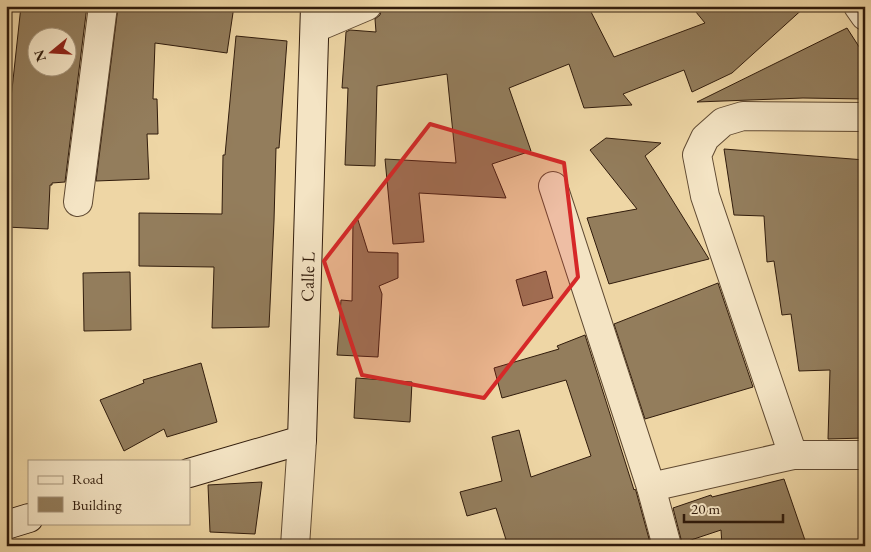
<svg xmlns="http://www.w3.org/2000/svg" width="871" height="552" font-family="'EB Garamond',serif">
	<style>
		.building { fill: #937d5c; stroke: #311c0c; fill-rule: evenodd }
		.lines { fill: none; stroke-linecap: round; stroke-linejoin: round }
		.street-casing { stroke: #604a32; stroke-width: 30 }
		.secondary-casing { stroke: #311c0c; stroke-width: 30 }
		.street { stroke: #f4e4c4; stroke-width: 28 }
		.secondary { stroke: #f4e4c4; stroke-width: 28 }
		.marked { fill: #d62828; fill-opacity: 0.2; stroke: #d62828; stroke-width: 4; stroke-linejoin: round }
		.labels { text-anchor: middle; dominant-baseline: central; stroke-width: 4; stroke-linejoin: round; paint-order: stroke }
		.street-label { font-size: 18px; fill: #311c0c; stroke: #f4e4c4 }
	</style>
	<rect width="100%" height="100%" fill="#eed6a5"/>
	<filter id="stains"><feTurbulence type="fractalNoise" baseFrequency=".004" numOctaves="4"/><feColorMatrix values="0 0 0 0 .2 0 0 0 0 .09 0 0 0 0 .02 0 0 0 .5 -.17"/></filter>
	<radialGradient id="worn" r=".72"><stop offset=".6" stop-color="#630" stop-opacity="0"/><stop offset="1" stop-color="#630" stop-opacity=".3"/></radialGradient>
	<g class="building">
		<path d="M21,6H87L65,182L52,183V185H50L48,229L6,227V145ZM38,38H68V68H38Z"/>
		<path d="M199,6H234L227,53L155,43L153,99H157L158,134H147L149,179L96,181L118,7L198,11Z"/>
		<path d="M386,6H588L614,57L705,23L691,6H806L732,73L692,92L684,70L623,94L632,105L584,108L569,64L509,88L531,151L492,164L506,198L419,193L424,242L393,244L385,159L456,163L447,74L377,86L375,166L345,165L348,88H342L346,32L350,30L376,32L375,19L380,15L382,7Z"/>
		<path d="M847,28L865,56V99L803,98L697,102Z"/>
		<path d="M236,36L287,41L279,148H276L274,221L269,327L212,328L214,267L139,266V213L222,214L223,155H225Z"/>
		<path d="M606,138L661,143L645,156L709,259L609,284L587,218L637,209L590,150Z"/>
		<path d="M724,149L865,160V438L828,439L830,370L799,371L791,314L782,315L774,261L767,262L764,216L734,215Z"/>
		<path d="M358,220L368,252L398,253V278L379,286L382,294L378,357L337,355L341,300L352,301L353,221Z"/>
		<path d="M546,271L553,298L523,306L516,280Z"/>
		<path d="M130,272L131,330L84,331L83,273Z"/>
		<path d="M718,283L753,387L645,419L614,324Z"/>
		<path d="M585,335L634,490L635,489L636,491L651,546H508L496,508L467,516L460,492L502,481L492,437L519,430L531,477L591,456L566,380L502,398L494,368L559,349L557,346Z"/>
		<path d="M201,363L217,422L167,437L164,429L124,451L100,400L144,383L143,380Z"/>
		<path d="M356,378L412,382L410,422L354,418Z"/>
		<path d="M784,479L807,546H722L721,530L682,543L673,508L711,495L712,497Z"/>
		<path d="M262,482L255,534L210,532L208,485Z"/>
	</g>
	<g class="lines">
		<g class="street-casing">
			<g id="street">
				<path d="M858,6L865,16"/>
				<path d="M315,28L367,6"/>
				<path d="M865,117L743,116L723,122L705,138L697,155L705,196L793,455H865"/>
				<path d="M553,186L651,487L667,546"/>
				<path d="M78,202L103,6"/>
				<path d="M651,487L793,455"/>
				<path d="M295,546L302,440"/>
			</g>
		</g>
		<g class="secondary-casing">
			<g id="secondary">
				<path id="s1" d="M189,473L302,440L315,6"/>
				<path d="M6,525L29,518"/>
			</g>
		</g>
		<use href="#street" class="street"/>
		<use href="#secondary" class="secondary"/>
	</g>
	<path class="marked" d="M430,124L564,163L578,277L484,398L362,375L324,261Z"/>
	<g class="labels">
		<g class="street-label">
			<text stroke="none"><textPath href="#s1" startOffset="281">Calle L</textPath></text>
		</g>
	</g>
	<rect width="871" height="552" fill="none" stroke="#eed6a5" stroke-width="25"/>
	<rect x="8" y="8" width="856" height="537" fill="none" stroke="#311c0c" stroke-width="2.5"/>
	<rect x="12" y="12" width="846" height="527" fill="none" stroke="#311c0c"/>
	<rect x="28" y="460" width="162" height="65" fill="#f4e4c4" stroke="#a6947a"/>
	<rect x="38" y="476" width="25" height="8" fill="#f4e4c4" stroke="#a6947a"/>
	<text x="72" y="484" font-size="15" fill="#311c0c">Road</text>
	<rect x="38" y="497" width="25" height="15" fill="#937d5c" stroke="#a6947a"/>
	<text x="72" y="510" font-size="15" fill="#311c0c">Building</text>
	<g transform="translate(52 52) rotate(252)"><circle r="24" fill="#f4e4c4" stroke="#a6947a"/>
	<path d="M0-4L9 19L0 12L-9 19Z" fill="#8f2418"/>
	<text y="-8" font-size="14" font-weight="bold" text-anchor="middle" fill="#311c0c">N</text>
	</g>
	<path d="M684 514v8h99v-8" fill="none" stroke="#311c0c" stroke-width="2.5"/>
	<text x="691" y="514" font-size="15" fill="#311c0c" stroke="#f4e4c4" stroke-width="4" paint-order="stroke">20 m</text>
	<rect width="100%" height="100%" filter="url(#stains)"/>
	<rect width="100%" height="100%" fill="url(#worn)"/>
</svg>
